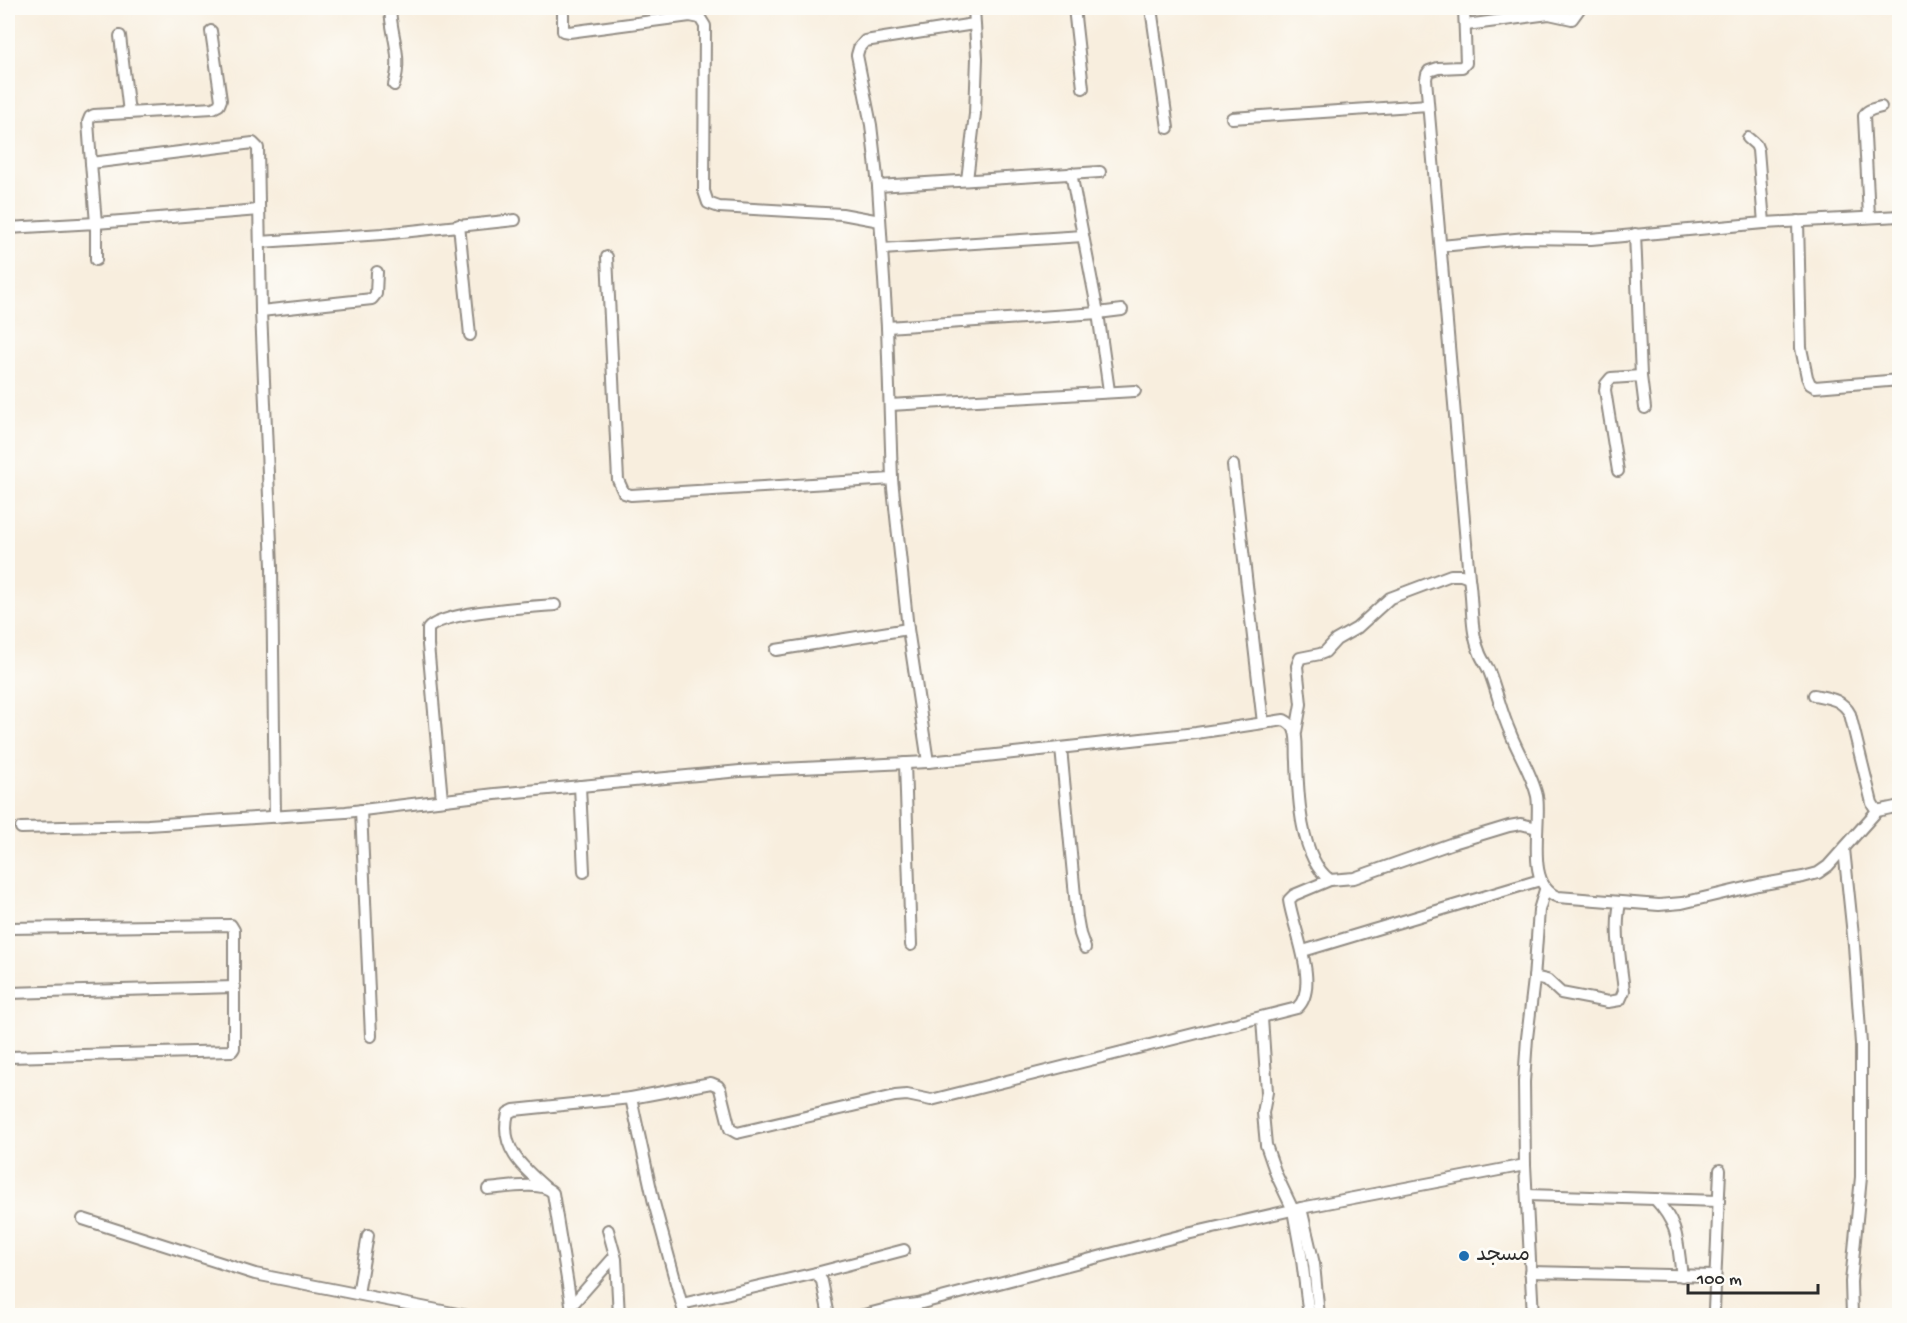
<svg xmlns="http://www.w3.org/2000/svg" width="1907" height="1323" font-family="'Gochi Hand','Playpen Sans Arabic',sans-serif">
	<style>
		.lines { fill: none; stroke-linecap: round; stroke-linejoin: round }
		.minor-casing { stroke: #928c84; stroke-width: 14 }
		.minor { stroke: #fff; stroke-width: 10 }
		.poi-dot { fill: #1f6fb2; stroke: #fdfcf7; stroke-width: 2 }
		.labels { text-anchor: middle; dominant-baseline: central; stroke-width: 6; stroke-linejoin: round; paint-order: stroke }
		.poi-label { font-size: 21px; fill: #2b2b2b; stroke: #fdfcf7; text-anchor: start }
	</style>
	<rect width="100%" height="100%" fill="#fdfcf7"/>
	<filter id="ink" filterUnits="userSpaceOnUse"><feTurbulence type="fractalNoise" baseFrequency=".0167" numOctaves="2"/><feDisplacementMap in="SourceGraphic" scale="12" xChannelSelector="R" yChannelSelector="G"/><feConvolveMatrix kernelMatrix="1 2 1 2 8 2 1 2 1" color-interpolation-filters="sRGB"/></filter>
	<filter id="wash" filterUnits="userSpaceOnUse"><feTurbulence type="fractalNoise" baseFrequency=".008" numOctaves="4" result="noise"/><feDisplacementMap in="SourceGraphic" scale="24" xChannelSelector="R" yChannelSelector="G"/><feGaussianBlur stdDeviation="1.35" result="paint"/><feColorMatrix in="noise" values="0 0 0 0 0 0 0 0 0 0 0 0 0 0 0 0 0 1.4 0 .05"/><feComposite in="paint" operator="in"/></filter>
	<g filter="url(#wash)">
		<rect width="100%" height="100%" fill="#f8eede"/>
	</g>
	<g filter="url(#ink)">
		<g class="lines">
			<g class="minor-casing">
				<g id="minor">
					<path d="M390,8C391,37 403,55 394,85"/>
					<path d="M563,8V31L569,32L690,16L700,18L705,26L704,191L708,203L719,207L842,214L880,221"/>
					<path d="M1074,8L1083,88"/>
					<path d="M1151,8L1168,128"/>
					<path d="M1464,8L1466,63L1462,67L1438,68L1429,71L1427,74L1426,79L1469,578C1473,601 1470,629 1479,651C1481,658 1486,664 1489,671C1497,691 1501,712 1510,732C1518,753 1532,774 1537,796C1542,823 1524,885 1558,897L1659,905L1682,903L1758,885L1803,877L1818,873L1828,866L1877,811L1900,806"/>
					<path d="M1466,25L1549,14L1572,19L1580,8"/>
					<path d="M211,31L221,100L219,105L213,108L94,115L90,117L88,122L91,163L253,143L258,148L261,311L272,566L275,817"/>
					<path d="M120,36L129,113"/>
					<path d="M1232,118L1428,105"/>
					<path d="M1748,138L1756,145L1758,150L1764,223"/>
					<path d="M91,163L96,223L259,210"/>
					<path d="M1071,173L1098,313L1109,391"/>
					<path d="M967,180L975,114L977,58L974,8"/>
					<path d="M878,186L1100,172"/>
					<path d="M1869,217L1864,116C1867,109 1875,109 1881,107"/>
					<path d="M1798,221L1801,348L1807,377L1810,384L1815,387L1900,380"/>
					<path d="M459,225L470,335"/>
					<path d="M8,228L96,223V260"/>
					<path d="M1635,234L1641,376L1645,408"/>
					<path d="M260,242L383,234L515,220"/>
					<path d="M1441,246L1526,238L1591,239L1764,223L1900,216"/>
					<path d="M882,249L1083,236"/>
					<path d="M607,257L618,480L624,493L631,495L892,479"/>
					<path d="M261,311L372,299L376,294L377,272"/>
					<path d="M887,327L1098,313L1122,310"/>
					<path d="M890,405L1135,391"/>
					<path d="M1233,465L1263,723"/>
					<path d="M1618,471L1605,390L1606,384L1611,378L1641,376"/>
					<path d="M776,650L908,629"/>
					<path d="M1814,695C1829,698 1842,699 1850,714L1872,803L1877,811"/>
					<path d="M1296,732L1301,704L1297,666L1300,658L1320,654L1325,652L1336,640L1357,628L1390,598L1451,575H1461L1469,578"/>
					<path d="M1061,748L1077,917L1080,934L1085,948"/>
					<path d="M928,762L908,629L892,479L887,327L878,186L871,125L857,55L859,48L865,41L974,24"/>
					<path d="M905,763L911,945"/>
					<path d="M580,786L584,872"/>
					<path d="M442,800L428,645V629C442,611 530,607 555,605"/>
					<path d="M361,810L371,1036"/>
					<path d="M21,828L148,825L346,812L495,794L740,771L928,762L977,757L1196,733L1284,720C1288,722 1292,724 1294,729C1298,737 1296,752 1297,761C1298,795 1300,858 1330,880L1354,878L1453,843L1509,826L1521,824L1537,828"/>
					<path d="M1844,849L1854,945L1861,1044V1177L1851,1282L1852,1316"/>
					<path d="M8,928L231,925L234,930V1048L232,1051L8,1057"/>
					<path d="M1303,951L1540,880"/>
					<path d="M1534,977L1547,980L1561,993L1608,1002L1620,1000L1624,991C1621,962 1614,932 1620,903"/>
					<path d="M8,993L235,987"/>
					<path d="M1262,1018L1267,1092L1263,1113L1266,1145L1276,1174L1293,1210L1302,1260L1309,1316"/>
					<path d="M631,1098L654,1203L685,1316"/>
					<path d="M545,1187C522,1167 499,1147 508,1113L514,1110L631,1098L711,1083L718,1086L720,1089L730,1129L737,1133L895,1096L907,1095L931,1100L1297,1008C1321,987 1292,926 1289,900L1294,895L1330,880"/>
					<path d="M488,1189C504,1188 543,1180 553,1193L573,1316"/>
					<path d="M1527,1195L1719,1201"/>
					<path d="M1655,1199C1680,1226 1677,1242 1682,1276"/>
					<path d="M1301,1208L1314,1264L1319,1316"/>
					<path d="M83,1219L255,1274L468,1316"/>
					<path d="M608,1230L616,1259L619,1316"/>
					<path d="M1530,1272L1715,1276"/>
					<path d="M816,1273L904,1250"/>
					<path d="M358,1294L368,1235"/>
					<path d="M682,1304L816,1273L822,1281L829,1316"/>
					<path d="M572,1305L615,1256"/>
					<path d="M1714,1310L1720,1170"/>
					<path d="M860,1316L895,1307L918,1304L1187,1234L1301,1208L1525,1165"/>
					<path d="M1533,1316L1525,1165L1524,1082L1527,1038L1534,979L1539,910L1545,890"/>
				</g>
			</g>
			<use href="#minor" class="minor"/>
		</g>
	</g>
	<circle class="poi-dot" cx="1464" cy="1256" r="6"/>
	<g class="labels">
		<g class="poi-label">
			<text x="1476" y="1256">مسجد</text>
		</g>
	</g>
	<rect width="1907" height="1323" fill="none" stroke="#fdfcf7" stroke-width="30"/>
	<path d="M1688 1284v9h130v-9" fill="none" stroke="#2b2b2b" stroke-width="3"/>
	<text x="1697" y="1284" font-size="18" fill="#2b2b2b" stroke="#fdfcf7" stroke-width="4.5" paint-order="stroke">100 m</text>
</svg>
